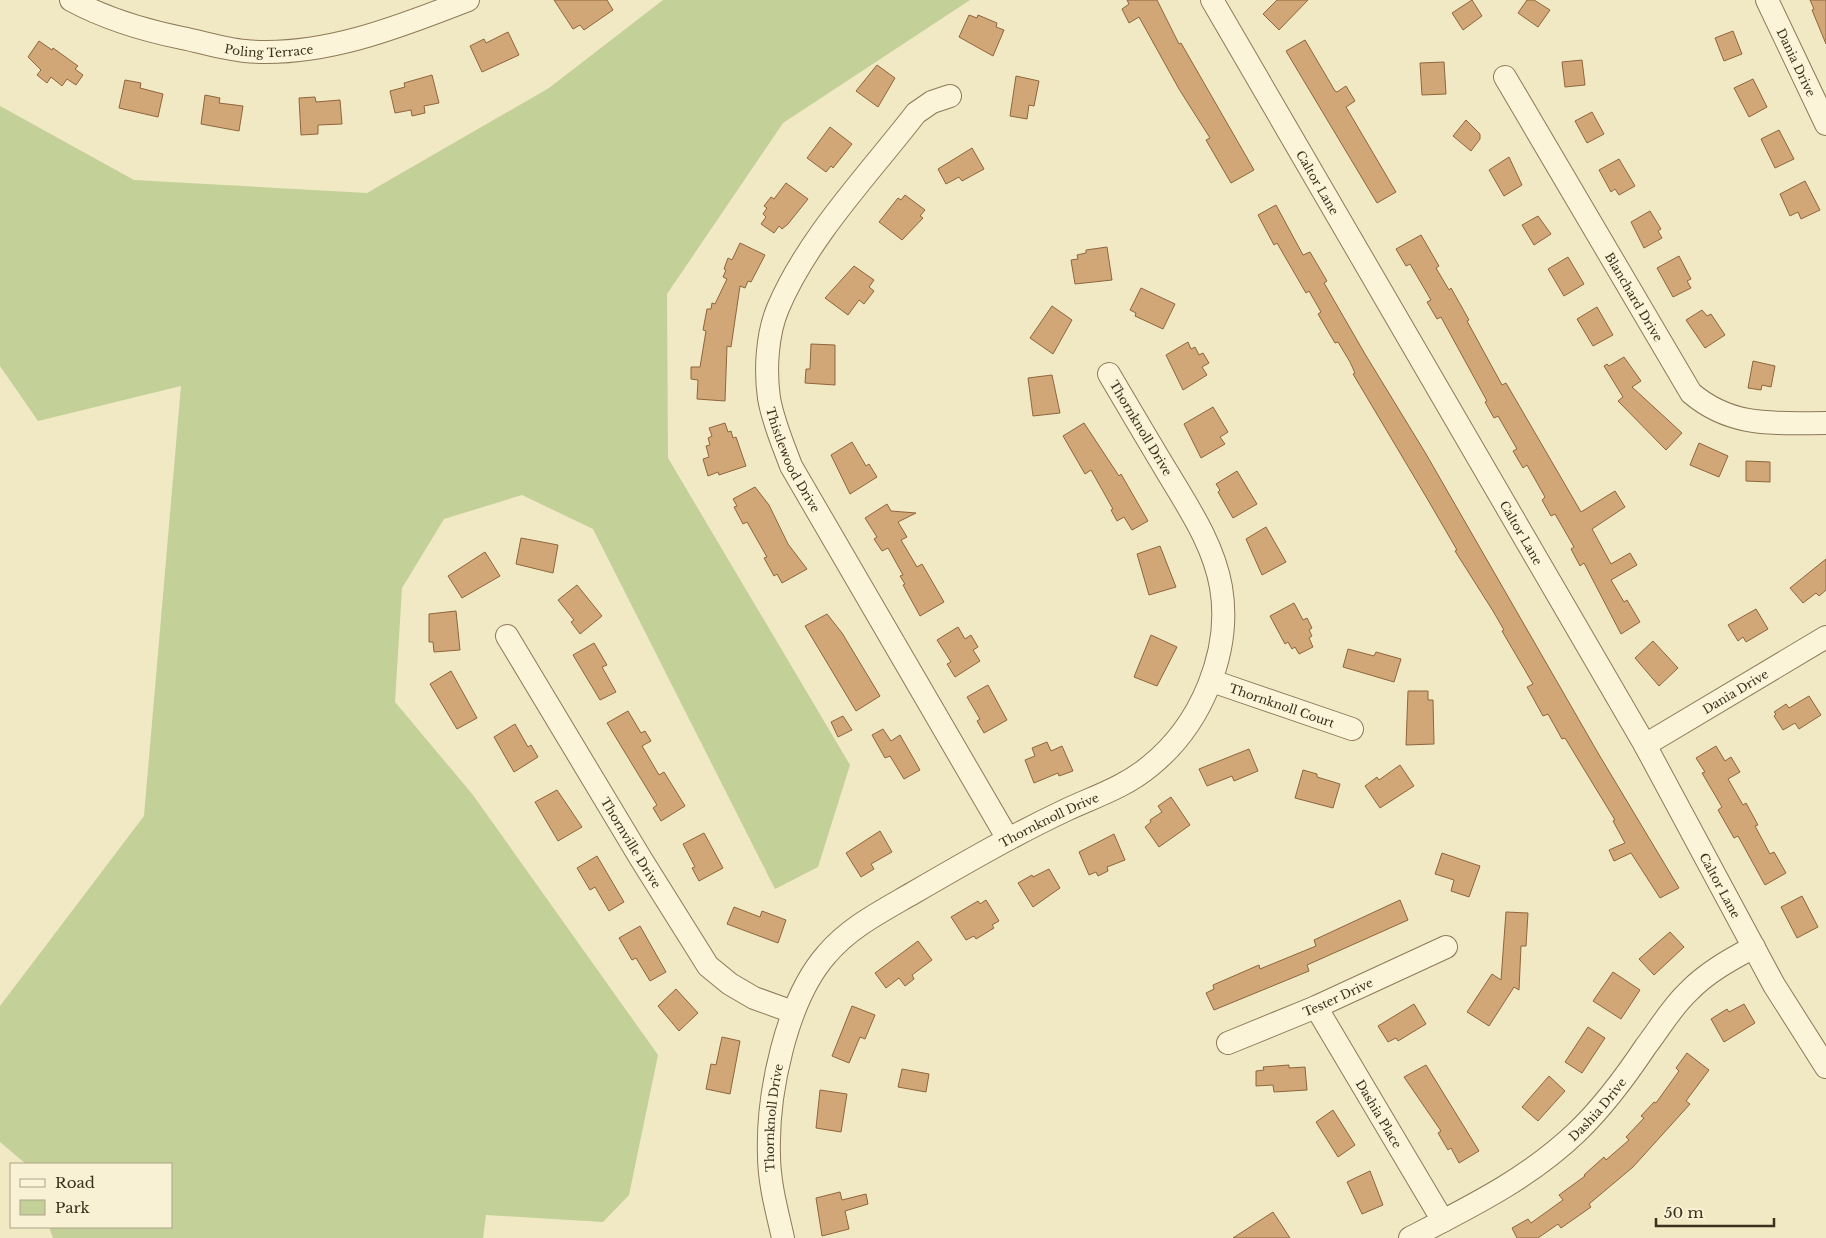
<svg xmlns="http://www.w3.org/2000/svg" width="1826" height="1238" font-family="'Libre Baskerville',serif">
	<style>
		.green { fill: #c3d097 }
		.building { fill: #d1a778; stroke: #8e663d }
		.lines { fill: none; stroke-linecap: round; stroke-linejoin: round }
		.minor-casing { stroke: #8d7a59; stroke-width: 24 }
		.minor { stroke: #fbf4d8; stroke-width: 22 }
		.labels { text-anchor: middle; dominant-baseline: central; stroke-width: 4; stroke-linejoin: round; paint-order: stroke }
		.street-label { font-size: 12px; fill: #3c301e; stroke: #f8f1d4 }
	</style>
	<rect width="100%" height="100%" fill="#f1e8c4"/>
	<path class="green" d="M663,0H970L783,123L667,294L668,458L850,765L818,867L775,889L593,529L522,495L444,519L402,588L395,702L473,795L658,1055L629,1195L603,1222L486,1215L483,1238H53L49,1227H171V1164H26L0,1142V1006L144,816L181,386L38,421L0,366V106L134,180L367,193L549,88Z"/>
	<g class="building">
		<path d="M554,0H607L613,10L584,30L580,25L573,29Z"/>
		<path d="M1127,0H1157L1179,44L1181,43L1254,170L1231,183L1206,140L1210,138L1179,89L1139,17L1129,23L1122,9L1129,4Z"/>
		<path d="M1277,0H1308L1279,30L1263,14Z"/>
		<path d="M1472,0L1482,16L1463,30L1452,13Z"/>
		<path d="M1527,0H1534L1550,10L1538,27L1518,13Z"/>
		<path d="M1810,0H1826V44L1812,10L1814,9Z"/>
		<path d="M969,15L977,18L978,15L997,23L996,27L1004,30L993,56L959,37Z"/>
		<path d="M1733,31L1742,54L1724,61L1715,38Z"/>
		<path d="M508,32L519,55L482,72L470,46L484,39L486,43Z"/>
		<path d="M1305,40L1335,91L1337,92L1346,86L1355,101L1346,107L1396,192L1377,203L1286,51Z"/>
		<path d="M39,41L52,50L53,48L78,66L75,69L83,75L76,85L67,79L62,86L51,77L47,83L37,75L41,70L28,57Z"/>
		<path d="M1582,60L1585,85L1565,87L1562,62Z"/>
		<path d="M1444,62L1446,94L1422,95L1420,63Z"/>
		<path d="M877,65L895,78L878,107L856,91Z"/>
		<path d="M432,75L439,103L424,106L425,113L412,116L411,110L395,113L390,91L405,87L404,83Z"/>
		<path d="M1016,76L1039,81L1034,106L1029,105L1027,119L1010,116Z"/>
		<path d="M1753,79L1767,107L1749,117L1734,88Z"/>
		<path d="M125,80L141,83L140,88L163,94L158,117L119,108Z"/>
		<path d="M205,95L220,98L219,103L243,106L239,131L201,124Z"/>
		<path d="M315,97L316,102L340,100L342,124L318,125V134L301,135L299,98Z"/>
		<path d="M1592,112L1604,134L1587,143L1575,121Z"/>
		<path d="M1466,120L1480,134V139L1471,151L1453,136Z"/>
		<path d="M830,127L852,144L833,168L831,166L826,172L807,158Z"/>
		<path d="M1779,130L1794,159L1775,168L1761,139Z"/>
		<path d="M972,148L984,169L962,181L959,177L946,184L938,169Z"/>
		<path d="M1509,157L1522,185L1504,196L1489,170Z"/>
		<path d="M1619,159L1635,186L1619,195L1615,189L1611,192L1599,170Z"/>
		<path d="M1805,181L1820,210L1801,219L1798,212L1790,216L1780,194Z"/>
		<path d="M786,183L808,199L788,224L782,229L779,226L774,233L761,224L766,217L763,214L767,208L764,206L771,197L774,199Z"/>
		<path d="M905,195L925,210L920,216L923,218L902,240L879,222L898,198L901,200Z"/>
		<path d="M1276,205L1303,255L1310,252L1327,281L1324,283L1365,354L1426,454L1598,753L1679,888L1660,898L1631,853L1614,861L1609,850L1625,843L1613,821L1615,820L1565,738L1562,739L1548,714L1543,716L1527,687L1533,684L1502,631L1504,630L1493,611L1455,551L1457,550L1428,500L1353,374L1355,373L1350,362L1338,342L1335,343L1318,314L1321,312L1309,291L1306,293L1277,243L1274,245L1258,215Z"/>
		<path d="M1650,211L1661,229L1658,231L1662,238L1644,248L1631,222Z"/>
		<path d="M1538,216L1551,234L1534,245L1522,225Z"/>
		<path d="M1421,235L1439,266L1436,268L1449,290L1451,288L1469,320L1467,321L1502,385L1506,383L1581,512L1615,491L1625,507L1592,529L1611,564L1630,553L1637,565L1611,580L1624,602L1627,600L1640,622L1621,634L1584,563L1580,566L1571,549L1574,547L1555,514L1551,516L1542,500L1545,497L1527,465L1523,468L1513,451L1517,449L1498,416L1494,418L1485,402L1487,401L1441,317L1437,319L1427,302L1431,300L1410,264L1406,266L1396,249Z"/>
		<path d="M740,243L765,255L751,282L748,281L745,288L740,286L731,347L727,346L725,401L697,399L698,380L691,379V367H700L706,331L703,330L707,309H711L712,303L715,304L727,279L723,277L726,270L724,269L728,258L732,260Z"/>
		<path d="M1107,247L1112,280L1075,284L1071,260L1078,259L1077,255L1086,253V250Z"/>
		<path d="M1679,256L1691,279L1687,281L1691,288L1673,297L1657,268Z"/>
		<path d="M1568,257L1584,284L1564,296L1548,269Z"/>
		<path d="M854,266L874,280L869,287L874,291L864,304L859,300L848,315L825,298Z"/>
		<path d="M1141,288L1175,304L1163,329L1135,316L1136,313L1130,310Z"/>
		<path d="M1052,306L1072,320L1053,354L1030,338Z"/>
		<path d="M1597,307L1613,335L1593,346L1577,319Z"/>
		<path d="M1702,310L1707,316L1711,314L1725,335L1705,348L1686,320Z"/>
		<path d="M1188,342L1191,349L1195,347L1199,355L1203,353L1209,363L1202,367L1207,375L1183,390L1166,355Z"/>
		<path d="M811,344L835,345V385L805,383L806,369H810Z"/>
		<path d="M1624,357L1641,381L1632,387L1682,433L1666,450L1618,401L1623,397L1604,366L1607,364L1609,366Z"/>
		<path d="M1753,361L1775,366L1771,387L1762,385L1761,390L1748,388Z"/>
		<path d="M1052,375L1060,413L1033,416L1028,378Z"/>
		<path d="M1213,407L1228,432L1220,437L1225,444L1201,458L1184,424Z"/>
		<path d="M725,423L728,432L731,431L733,438L736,437L746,466L719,475L718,472L708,476L703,459L709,457L706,446L710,445L708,438L712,436L709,428Z"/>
		<path d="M1084,423L1119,476L1121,474L1148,521L1132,530L1124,517L1117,521L1111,510L1113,509L1091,470L1085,474L1063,436Z"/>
		<path d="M852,442L866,466L869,464L877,477L850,494L831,455Z"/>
		<path d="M1699,443L1728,456L1719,477L1690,465Z"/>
		<path d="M1746,461L1770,462V482L1746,481Z"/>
		<path d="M1237,471L1257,504L1233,518L1218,492L1220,490L1216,484Z"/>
		<path d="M755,487L769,505L788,544L807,569L782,583L777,574L774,576L764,558L767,557L747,522L743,524L734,507L737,506L733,499Z"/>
		<path d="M887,504L891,511L916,513L898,522L907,537L901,540L917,567L922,564L944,602L920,616L903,585L905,584L900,576L903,575L888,548L882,551L874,539L877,537L865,518Z"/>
		<path d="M1266,527L1286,562L1262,575L1246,539Z"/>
		<path d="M521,538L558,545L553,573L516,564Z"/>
		<path d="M1160,546L1176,587L1149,595L1137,554Z"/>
		<path d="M485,552L500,576L462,598L448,576Z"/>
		<path d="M1826,559V590L1819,596L1816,593L1803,603L1790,588Z"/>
		<path d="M577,585L602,616L580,634L571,622L574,620L558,600Z"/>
		<path d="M1294,603L1303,620L1307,618L1312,628L1309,630L1312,636L1309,638L1313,647L1299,654L1295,647L1292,649L1288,642L1285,644L1270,616Z"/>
		<path d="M1756,609L1768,629L1746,642L1743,637L1738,641L1728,625Z"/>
		<path d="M456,611L460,650L434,652L433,642H429V614Z"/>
		<path d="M827,614L842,633L880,696L856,711L805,626Z"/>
		<path d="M958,627L965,639L971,635L978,647L973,650L980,661L955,677L947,664L951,662L937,640Z"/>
		<path d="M1151,635L1177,647L1157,686L1134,677Z"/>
		<path d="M1653,641L1678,668L1659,686L1635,658Z"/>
		<path d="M594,643L607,665L602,667L616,692L600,700L573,655Z"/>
		<path d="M1348,649L1374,656L1376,652L1401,659L1394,682L1343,667Z"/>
		<path d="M451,671L477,718L457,729L430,684Z"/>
		<path d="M988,685L1007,720L984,733L977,721L980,719L967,697Z"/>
		<path d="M1408,691H1428V700H1433L1434,744L1406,745Z"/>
		<path d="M1809,696L1821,715L1799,729L1795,723L1783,730L1774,716L1776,714L1774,712L1786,704L1789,708Z"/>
		<path d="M628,711L641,733L645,731L651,741L642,746L659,775L664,772L685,806L661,821L653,808L657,805L607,723Z"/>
		<path d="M843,716L852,730L838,737L831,722Z"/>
		<path d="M515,724L528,747L531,745L538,757L514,772L494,737Z"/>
		<path d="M883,729L891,741L900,735L920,770L904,779L890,756L885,758L872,735Z"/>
		<path d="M1047,742L1051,751L1062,746L1073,771L1059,776L1058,773L1034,783L1025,760L1035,756L1032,748Z"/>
		<path d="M1716,746L1725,761L1731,757L1740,772L1728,779L1743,805L1746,803L1758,825L1755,826L1770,854L1774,852L1786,873L1765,885L1738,836L1734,838L1718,810L1722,807L1702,773L1705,772L1696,758Z"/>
		<path d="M1249,749L1258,771L1234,781L1232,776L1207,786L1199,769Z"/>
		<path d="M1400,765L1414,786L1380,808L1365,786L1377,777L1379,780Z"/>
		<path d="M1303,770L1317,774V777L1340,784L1333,808L1295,798Z"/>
		<path d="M557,790L582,827L558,841L535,802Z"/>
		<path d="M1171,797L1190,825L1159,847L1145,827L1151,822L1150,820L1162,812L1158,806Z"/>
		<path d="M880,831L892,852L871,864L874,869L861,877L846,853Z"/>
		<path d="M704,833L723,868L699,881L692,868L695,867L683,844Z"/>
		<path d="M1114,834L1125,860L1107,867L1108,871L1098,876L1096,872L1089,875L1079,852Z"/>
		<path d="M1442,853L1480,866L1469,897L1451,891L1454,880L1435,874Z"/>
		<path d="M597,856L624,902L609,911L595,887L590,890L577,868Z"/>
		<path d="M1049,869L1060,888L1033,907L1018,883L1032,875L1033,877Z"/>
		<path d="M1802,896L1818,927L1797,938L1781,907Z"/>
		<path d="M986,900L999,921L992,925L994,928L976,939L974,936L966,940L951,917L978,901L980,904Z"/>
		<path d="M1400,900L1408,920L1307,965L1309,971L1214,1010L1206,993L1214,989L1213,985L1259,965L1260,969L1316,946L1314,940Z"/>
		<path d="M734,907L760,917L762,911L786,920L778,943L727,924Z"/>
		<path d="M1506,912L1528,913L1526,946H1521L1519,990L1514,987L1489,1026L1467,1012L1492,974L1501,980Z"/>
		<path d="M640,926L666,972L650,981L636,958L632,960L619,938Z"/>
		<path d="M1670,932L1684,947L1654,975L1639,959Z"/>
		<path d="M918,941L932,960L912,975L914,979L905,986L899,978L886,988L875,973Z"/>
		<path d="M1613,972L1640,990L1621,1019L1593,1001Z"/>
		<path d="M676,989L698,1013L679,1031L658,1006Z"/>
		<path d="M1414,1004L1426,1024L1398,1041L1396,1038L1388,1042L1378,1026Z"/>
		<path d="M1744,1004L1755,1023L1724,1042L1711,1019L1727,1009L1729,1012Z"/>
		<path d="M852,1006L875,1015L865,1039L860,1037L849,1063L832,1056Z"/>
		<path d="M1588,1027L1605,1038L1582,1073L1565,1062Z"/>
		<path d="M722,1037L740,1041L730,1094L706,1089L711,1064L716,1065Z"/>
		<path d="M1687,1053L1709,1070L1686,1101L1690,1104L1633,1167L1589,1204L1591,1207L1561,1228L1558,1224L1538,1238H1517L1512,1228L1528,1219L1531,1223L1563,1200L1559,1195L1585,1176L1584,1175L1604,1157L1606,1160L1629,1140L1626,1137L1644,1118L1641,1116L1654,1102L1656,1103L1679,1071L1676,1068Z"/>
		<path d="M1289,1065V1068L1305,1067L1307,1090L1274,1092L1273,1085L1256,1086V1071L1264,1070L1263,1067Z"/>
		<path d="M1426,1065L1479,1151L1459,1163L1451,1148L1448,1150L1438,1133L1441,1131L1404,1077Z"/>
		<path d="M902,1069L929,1074L926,1092L898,1087Z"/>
		<path d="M1549,1076L1565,1091L1538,1121L1522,1107Z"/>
		<path d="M820,1090L847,1094L841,1132L816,1128Z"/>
		<path d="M1333,1110L1355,1145L1338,1157L1316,1122Z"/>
		<path d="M1370,1171L1383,1205L1362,1214L1347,1182Z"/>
		<path d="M840,1192L842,1200L866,1194L868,1204L845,1211L849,1229L822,1236L816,1198Z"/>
		<path d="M1273,1212L1290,1238H1233Z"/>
	</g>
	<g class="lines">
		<g class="minor-casing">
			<g id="minor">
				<path id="s1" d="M71,0C106,19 143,30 182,38C202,42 224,49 245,51C321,58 399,27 468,0"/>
				<path id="s2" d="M1212,0L1645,745L1774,985L1826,1067"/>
				<path id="s3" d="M1767,0L1826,124"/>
				<path id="s4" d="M1505,77L1691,393C1732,428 1775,423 1826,423"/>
				<path id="s5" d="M950,96L932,102L916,113C869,174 808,237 778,308C767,334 765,370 769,398C773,422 783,444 791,466L1008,839"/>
				<path id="s6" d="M507,636L641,859L708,966L730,984L754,998L793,1012"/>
				<path id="s7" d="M1212,681L1352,729"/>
				<path id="s8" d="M1645,745L1826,637"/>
				<path id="s9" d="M1316,1007L1443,1221"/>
				<path id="s10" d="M1228,1043L1316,1007L1446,947"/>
				<path id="s11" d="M783,1238C777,1211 769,1183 769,1155C767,1095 786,1000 827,954C850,927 882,911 913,893C963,864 1013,835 1066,810C1094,797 1125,787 1150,766C1201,725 1232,652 1221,587C1214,546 1190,510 1169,475C1149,442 1129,408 1109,374"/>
				<path id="s12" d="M1410,1238C1470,1207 1528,1179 1577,1132C1603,1107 1626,1076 1646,1046C1660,1028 1671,1008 1688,992C1706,973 1731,959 1754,947"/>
			</g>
		</g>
		<use href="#minor" class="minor"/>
	</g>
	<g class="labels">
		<g class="street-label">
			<text stroke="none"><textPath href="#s1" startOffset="206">Poling Terrace</textPath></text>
			<text stroke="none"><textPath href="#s3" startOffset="69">Dania Drive</textPath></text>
			<text stroke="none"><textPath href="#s2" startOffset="211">Caltor Lane</textPath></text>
			<text stroke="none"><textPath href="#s4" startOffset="255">Blanchard Drive</textPath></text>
			<text transform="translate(1141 428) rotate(59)">Thornknoll Drive</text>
			<text stroke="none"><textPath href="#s5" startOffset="436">Thistlewood Drive</textPath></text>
			<text stroke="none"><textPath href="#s2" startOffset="616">Caltor Lane</textPath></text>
			<text stroke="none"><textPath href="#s8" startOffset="105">Dania Drive</textPath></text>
			<text stroke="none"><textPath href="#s7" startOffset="74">Thornknoll Court</textPath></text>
			<text stroke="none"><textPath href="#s11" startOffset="558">Thornknoll Drive</textPath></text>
			<text stroke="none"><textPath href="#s6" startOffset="241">Thornville Drive</textPath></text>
			<text stroke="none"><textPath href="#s2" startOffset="1021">Caltor Lane</textPath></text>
			<text stroke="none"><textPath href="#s10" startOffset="119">Tester Drive</textPath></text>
			<text stroke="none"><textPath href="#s12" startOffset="229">Dashia Drive</textPath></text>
			<text stroke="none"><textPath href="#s9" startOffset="124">Dashia Place</textPath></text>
			<text stroke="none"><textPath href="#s11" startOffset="122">Thornknoll Drive</textPath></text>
		</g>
	</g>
	<rect x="10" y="1163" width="162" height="65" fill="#f8f1d4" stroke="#ada48b"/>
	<rect x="20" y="1179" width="25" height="8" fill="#fbf4d8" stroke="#ada48b"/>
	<text x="55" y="1188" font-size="15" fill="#3c301e">Road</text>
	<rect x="20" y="1200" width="25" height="15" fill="#c3d097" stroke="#ada48b"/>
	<text x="55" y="1213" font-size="15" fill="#3c301e">Park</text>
	<path d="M1656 1218v8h118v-8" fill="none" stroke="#3c301e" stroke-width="2.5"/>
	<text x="1664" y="1218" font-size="15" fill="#3c301e" stroke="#f8f1d4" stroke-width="4" paint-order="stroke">50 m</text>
</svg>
